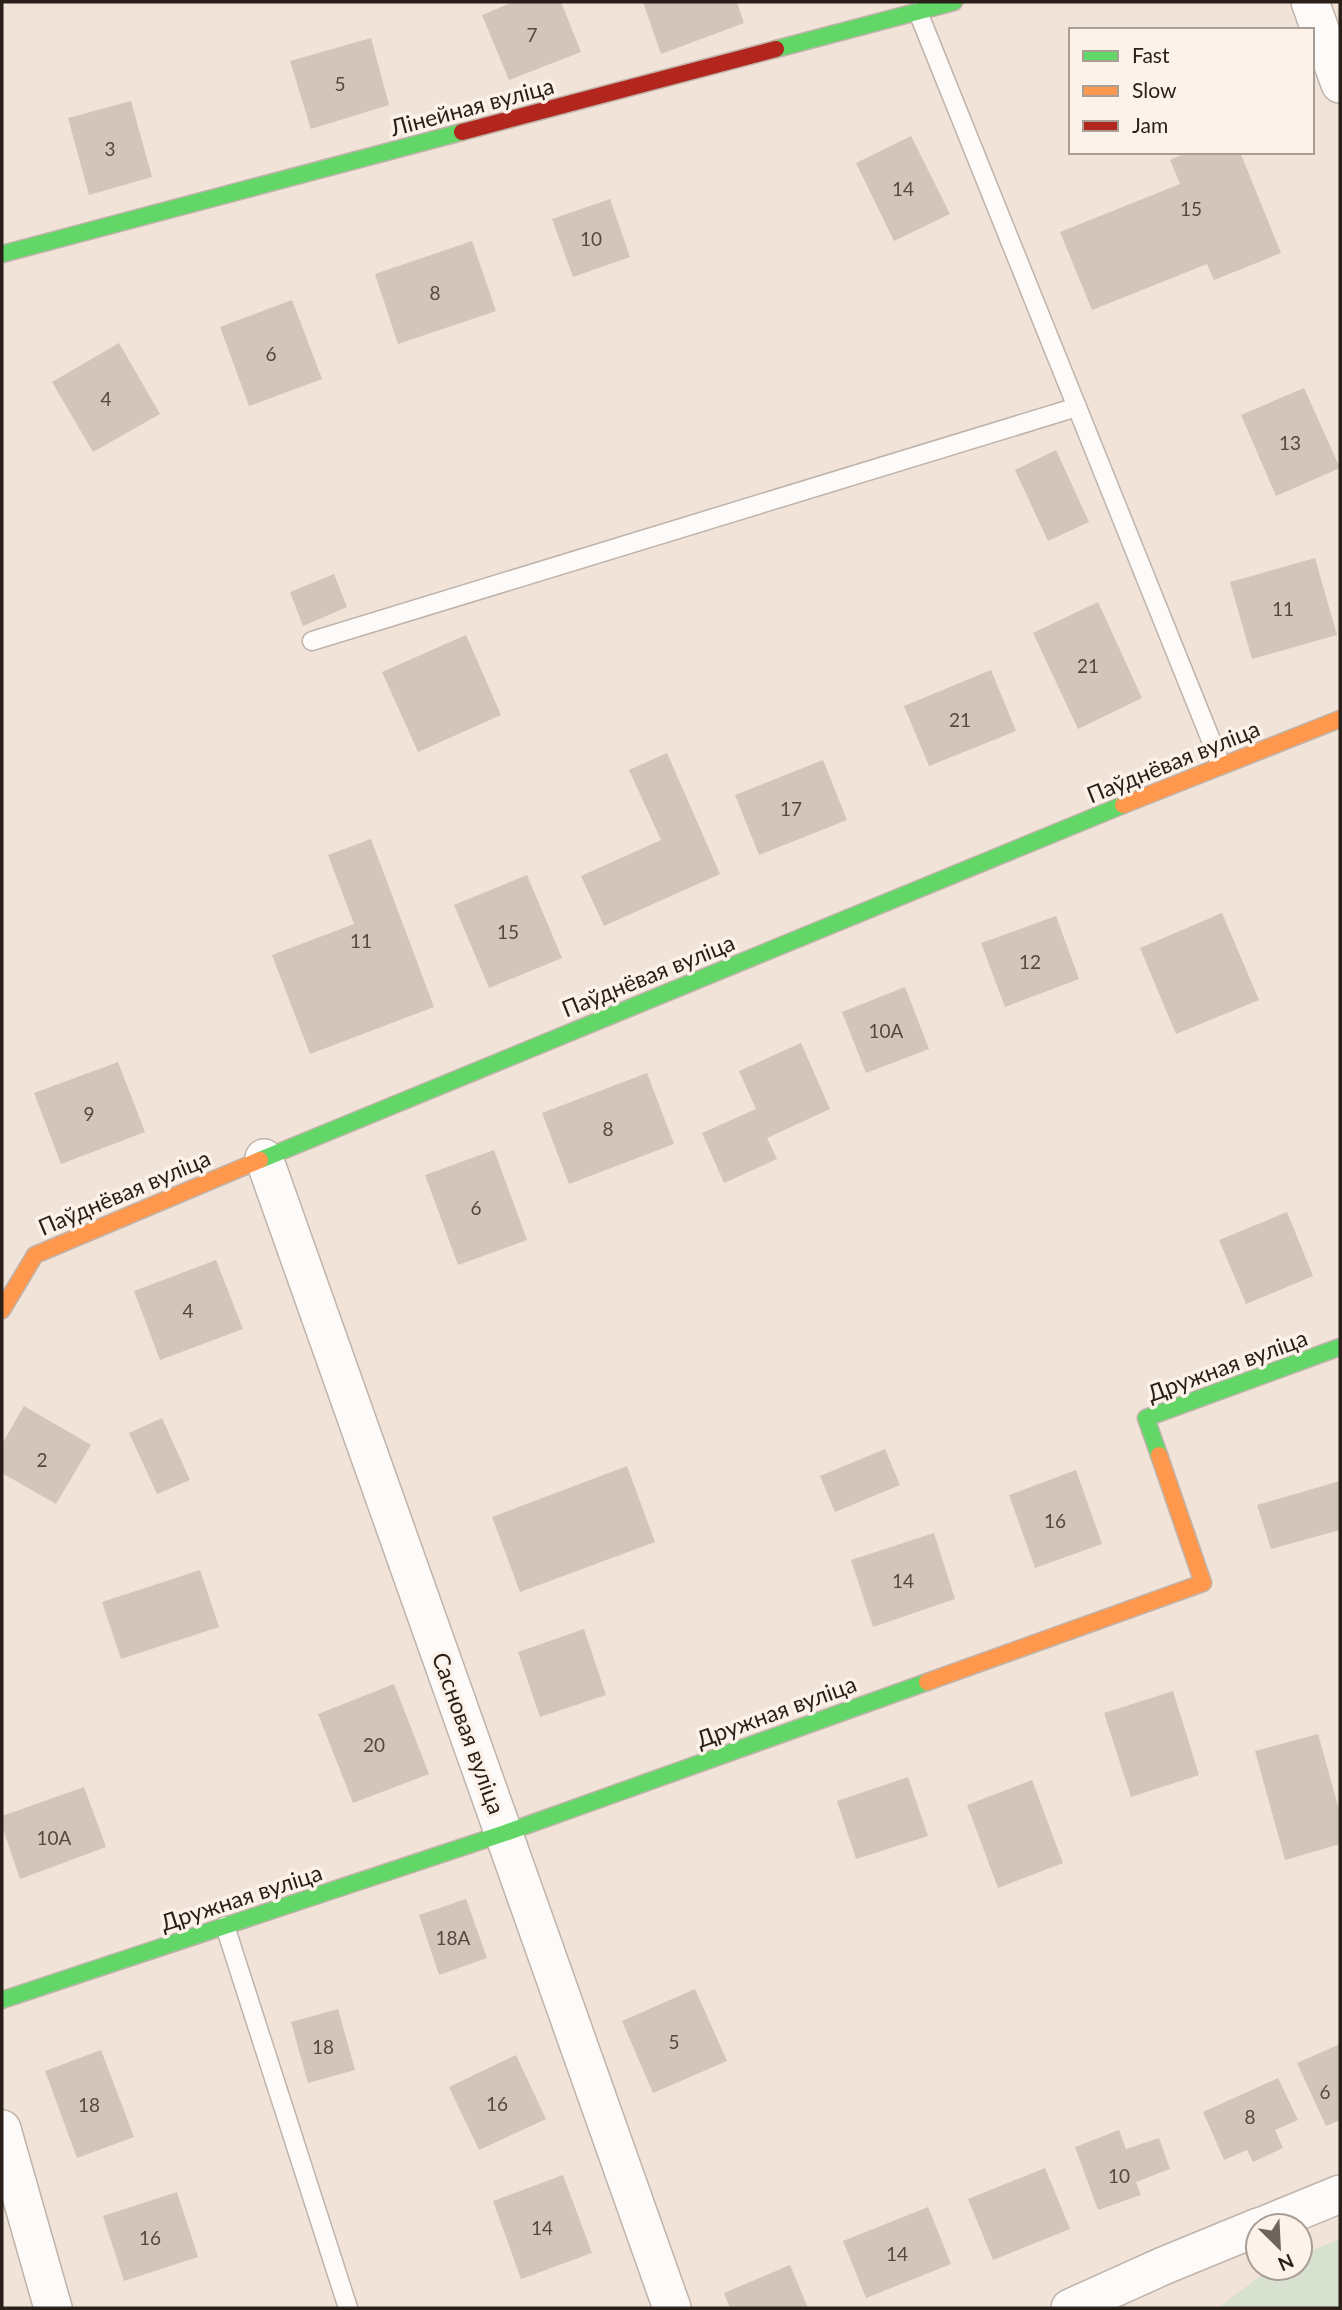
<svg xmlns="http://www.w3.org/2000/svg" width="1342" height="2310" font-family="Lato,sans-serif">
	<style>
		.green { fill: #d8e0cf }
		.building { fill: #d3c5ba }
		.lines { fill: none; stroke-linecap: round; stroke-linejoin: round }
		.lane-casing { stroke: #bfb3aa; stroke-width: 21 }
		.street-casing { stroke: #bfb3aa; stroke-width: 40 }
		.fast-casing { stroke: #bfb3aa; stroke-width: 19 }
		.slow-casing { stroke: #bfb3aa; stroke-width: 19 }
		.jam-casing { stroke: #bfb3aa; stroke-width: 19 }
		.lane { stroke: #fdfbf9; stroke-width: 18 }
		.street { stroke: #fdfbf9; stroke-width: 37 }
		.fast { stroke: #63d668; stroke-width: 16 }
		.slow { stroke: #ff974d; stroke-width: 16 }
		.jam { stroke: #b3261e; stroke-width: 16 }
		.labels { text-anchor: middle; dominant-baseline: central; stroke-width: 7; stroke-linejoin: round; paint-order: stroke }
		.number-label { font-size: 19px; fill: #544840 }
		.street-label { font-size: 23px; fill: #291f18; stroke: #fdf2ea }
	</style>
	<rect width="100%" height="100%" fill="#f2e3d8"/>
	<path class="green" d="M1340,2239V2308H1218L1271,2268H1300V2255Z"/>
	<g class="building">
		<path d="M513,2H561L581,52L509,80L482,15Z"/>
		<path d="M643,2H737L744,23L661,54Z"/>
		<path d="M371,38L389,105L311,129L290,61Z"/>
		<path d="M131,101L152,177L89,195L68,118Z"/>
		<path d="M911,136L950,214L894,241L856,163Z"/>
		<path d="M1188,152H1240L1281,253L1214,280L1207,264L1092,310L1060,232L1180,184L1170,160Z"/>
		<path d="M610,199L630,257L573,277L552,219Z"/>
		<path d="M472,241L496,311L398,344L375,274Z"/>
		<path d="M292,300L322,379L249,406L220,327Z"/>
		<path d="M119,343L160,414L93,452L52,382Z"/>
		<path d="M1304,388L1340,468L1276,496L1241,415Z"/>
		<path d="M1056,450L1089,522L1048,541L1015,470Z"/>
		<path d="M1315,558L1337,635L1252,659L1230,582Z"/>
		<path d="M334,574L347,607L303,626L290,592Z"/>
		<path d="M1098,602L1142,698L1078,729L1033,633Z"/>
		<path d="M466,635L501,715L418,752L382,672Z"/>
		<path d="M991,670L1016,731L929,766L904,706Z"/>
		<path d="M667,753L720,874L604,926L581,876L661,840L629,770Z"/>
		<path d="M823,760L847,820L759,855L735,795Z"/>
		<path d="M371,839L434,1007L310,1054L272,955L354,924L328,855Z"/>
		<path d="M527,875L562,958L489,988L454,905Z"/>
		<path d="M1222,913L1259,1000L1176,1034L1140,948Z"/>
		<path d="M1056,916L1079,979L1005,1007L981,943Z"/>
		<path d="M905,987L929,1049L866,1073L842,1012Z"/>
		<path d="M801,1043L830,1109L767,1138L777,1159L724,1183L702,1133L756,1109L739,1071Z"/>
		<path d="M118,1062L145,1132L61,1164L34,1093Z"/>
		<path d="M647,1073L674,1144L569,1184L542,1113Z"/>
		<path d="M494,1150L527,1240L458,1265L425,1175Z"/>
		<path d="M1287,1212L1313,1276L1246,1304L1219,1240Z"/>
		<path d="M216,1260L243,1329L160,1360L134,1291Z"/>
		<path d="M24,1406L91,1445L56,1504L2,1473V1444Z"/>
		<path d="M162,1418L190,1480L157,1494L129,1433Z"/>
		<path d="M885,1449L900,1485L835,1512L820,1476Z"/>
		<path d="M627,1466L655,1542L520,1592L492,1517Z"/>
		<path d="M1076,1470L1102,1544L1035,1568L1009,1495Z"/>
		<path d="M1340,1481V1530L1271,1549L1257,1505Z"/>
		<path d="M934,1533L955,1599L873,1627L851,1560Z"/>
		<path d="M200,1570L219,1627L121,1659L102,1602Z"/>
		<path d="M584,1629L606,1695L540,1717L518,1652Z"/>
		<path d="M394,1684L429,1774L353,1803L318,1714Z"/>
		<path d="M1173,1691L1199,1775L1131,1797L1104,1713Z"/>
		<path d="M1318,1734L1340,1813V1844L1285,1860L1255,1751Z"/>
		<path d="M908,1777L928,1836L856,1859L837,1801Z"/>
		<path d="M1032,1780L1063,1863L998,1888L967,1805Z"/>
		<path d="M84,1787L106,1847L20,1879L2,1826V1816Z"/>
		<path d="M466,1899L487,1958L439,1975L419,1915Z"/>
		<path d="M695,1989L727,2061L653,2093L622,2021Z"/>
		<path d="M338,2009L355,2070L308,2083L291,2022Z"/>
		<path d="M1340,2044V2120L1326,2126L1297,2063Z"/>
		<path d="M101,2050L134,2137L77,2158L45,2071Z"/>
		<path d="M516,2055L546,2119L479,2150L449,2087Z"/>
		<path d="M1278,2078L1298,2120L1275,2130L1283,2148L1253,2162L1247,2150L1224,2160L1203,2112Z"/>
		<path d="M1119,2130L1126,2149L1159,2138L1170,2169L1136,2182L1141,2195L1098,2210L1075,2147Z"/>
		<path d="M1045,2168L1070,2229L993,2260L968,2199Z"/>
		<path d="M563,2175L592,2253L521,2279L493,2201Z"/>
		<path d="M177,2192L198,2257L124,2281L103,2216Z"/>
		<path d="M928,2207L951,2264L866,2298L843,2241Z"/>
		<path d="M790,2265L808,2308H730L724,2293Z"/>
	</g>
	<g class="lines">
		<g class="lane-casing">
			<g id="lane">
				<path d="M918,12L1221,765"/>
				<path d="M312,641L1077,407"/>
				<path d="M225,1926L348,2308"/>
			</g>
		</g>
		<g class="street-casing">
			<g id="street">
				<path d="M1310,2L1340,84"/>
				<path d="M264,1158L672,2308"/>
				<path d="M2,2129L53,2308"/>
				<path d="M1262,2226L1340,2194"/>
				<path d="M1070,2308L1163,2266L1258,2227"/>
			</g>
		</g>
		<g class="fast-casing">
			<g id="fast">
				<path d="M776,49L954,2"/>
				<path d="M2,254L462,132"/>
				<path d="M260,1160L1123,805"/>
				<path d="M1159,1455L1146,1418L1340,1347"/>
				<path d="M2,2000L505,1833L927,1682"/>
			</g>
		</g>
		<g class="slow-casing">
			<g id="slow">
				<path d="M1123,805L1340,719"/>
				<path d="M2,1310L35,1255L260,1160"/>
				<path d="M927,1682L1203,1583L1159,1455"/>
			</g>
		</g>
		<g class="jam-casing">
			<path id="jam" d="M462,132L776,49"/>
		</g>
		<use href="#lane" class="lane"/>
		<use href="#street" class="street"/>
		<use href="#fast" class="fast"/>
		<use href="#slow" class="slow"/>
		<use href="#jam" class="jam"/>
	</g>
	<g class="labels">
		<g class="number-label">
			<text x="532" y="34">7</text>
			<text x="340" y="83">5</text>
			<text x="110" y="148">3</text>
			<text x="903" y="188">14</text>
			<text x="1191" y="208">15</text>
			<text x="591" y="238">10</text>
			<text x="435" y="292">8</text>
			<text x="271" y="353">6</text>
			<text x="106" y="398">4</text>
			<text x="1290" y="442">13</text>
			<text x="1283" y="608">11</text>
			<text x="1088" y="665">21</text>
			<text x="960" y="719">21</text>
			<text x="791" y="808">17</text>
			<text x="508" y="931">15</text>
			<text x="361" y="940">11</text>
			<text x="1030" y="961">12</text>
			<text x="886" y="1030">10А</text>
			<text x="89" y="1113">9</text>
			<text x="608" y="1128">8</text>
			<text x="476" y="1207">6</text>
			<text x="188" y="1310">4</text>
			<text x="42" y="1459">2</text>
			<text x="1055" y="1520">16</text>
			<text x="903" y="1580">14</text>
			<text x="374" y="1744">20</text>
			<text x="54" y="1837">10А</text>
			<text x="453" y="1937">18А</text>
			<text x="674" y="2041">5</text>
			<text x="323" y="2046">18</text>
			<text x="1325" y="2091">6</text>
			<text x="497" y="2103">16</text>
			<text x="89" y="2104">18</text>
			<text x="1250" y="2116">8</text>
			<text x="1119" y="2175">10</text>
			<text x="542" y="2227">14</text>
			<text x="150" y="2237">16</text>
			<text x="897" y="2253">14</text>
		</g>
		<g class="street-label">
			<text transform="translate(472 106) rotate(-15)">Лінейная вуліца</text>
			<text transform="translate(1173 761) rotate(-22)">Паўднёвая вуліца</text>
			<text transform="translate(648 975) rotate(-22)">Паўднёвая вуліца</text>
			<text transform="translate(124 1192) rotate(-23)">Паўднёвая вуліца</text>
			<text transform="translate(1227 1365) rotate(-20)">Дружная вуліца</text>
			<text transform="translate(776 1711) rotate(-20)">Дружная вуліца</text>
			<text transform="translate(469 1733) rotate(70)">Сасновая вуліца</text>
			<text transform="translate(241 1897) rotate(-18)">Дружная вуліца</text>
		</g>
	</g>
	<rect width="1342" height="2310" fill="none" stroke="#291f18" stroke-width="7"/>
	<rect x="1069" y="28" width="245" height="126" fill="#fdf2ea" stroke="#a89e96" stroke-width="2"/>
	<rect x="1083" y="51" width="35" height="10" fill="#63d668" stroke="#a89e96" stroke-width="2"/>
	<text x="1132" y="63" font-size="21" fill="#291f18">Fast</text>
	<rect x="1083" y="86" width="35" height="10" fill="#ff974d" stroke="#a89e96" stroke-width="2"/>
	<text x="1132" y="98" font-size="21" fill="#291f18">Slow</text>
	<rect x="1083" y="121" width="35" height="10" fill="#b3261e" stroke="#a89e96" stroke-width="2"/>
	<text x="1132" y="133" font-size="21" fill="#291f18">Jam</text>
	<g transform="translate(1279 2247) rotate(156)"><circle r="33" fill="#fdf2ea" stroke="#a89e96" stroke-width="2"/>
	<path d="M0-5L12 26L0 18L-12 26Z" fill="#6f645b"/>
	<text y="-10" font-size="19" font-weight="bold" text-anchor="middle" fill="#291f18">N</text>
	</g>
</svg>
